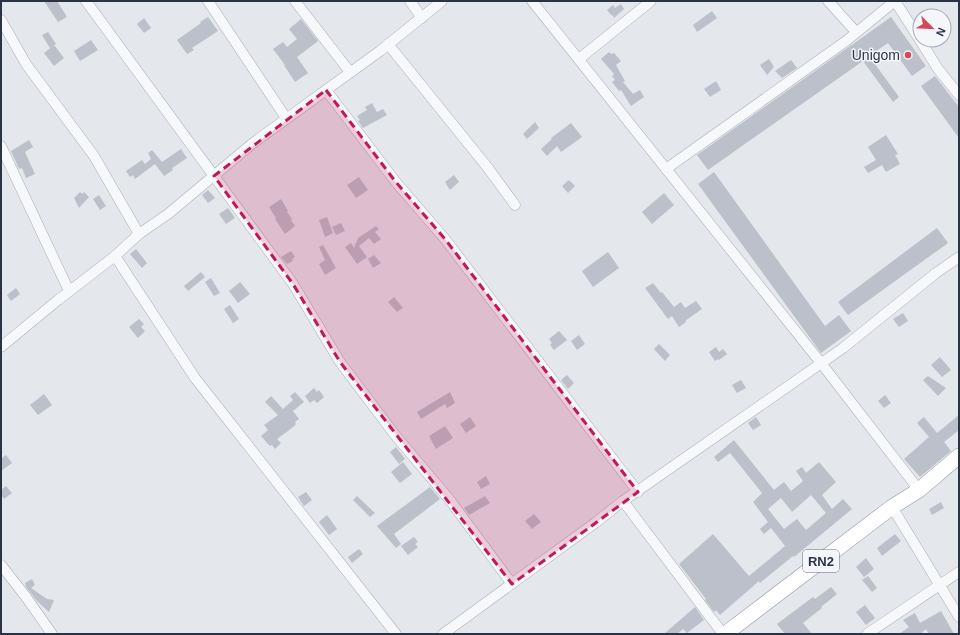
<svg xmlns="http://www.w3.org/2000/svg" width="960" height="635" font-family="Arial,sans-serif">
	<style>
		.building { fill: #bbc0ca; fill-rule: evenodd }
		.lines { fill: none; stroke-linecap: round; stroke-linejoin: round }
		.minor-casing { stroke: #a9aeb7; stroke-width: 11 }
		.highway-casing { stroke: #8b94a3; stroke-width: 16 }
		.minor { stroke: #f7f8fa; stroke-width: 10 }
		.highway { stroke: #fff; stroke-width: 15 }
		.marked { fill: #c2185b; fill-opacity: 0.2; stroke: #c2185b; stroke-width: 3; stroke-dasharray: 8 5; stroke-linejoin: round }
		.poi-dot { fill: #d1495b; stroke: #f4f6f9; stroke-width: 1.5 }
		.labels { text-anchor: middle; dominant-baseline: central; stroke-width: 3; stroke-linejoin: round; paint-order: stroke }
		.shield { fill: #f4f6f9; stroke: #676e7b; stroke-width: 1 }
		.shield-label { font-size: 13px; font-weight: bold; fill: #2b3445 }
		.poi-label { font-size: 14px; fill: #2b3445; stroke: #f4f6f9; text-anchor: end }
	</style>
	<rect width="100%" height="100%" fill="#e4e7ec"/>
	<g class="building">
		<path d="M44,1H57L67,17L58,22Z"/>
		<path d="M621,4L624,9L614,18L613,15L612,16L607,10L613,5L615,8Z"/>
		<path d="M712,11L717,18L697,32L693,25Z"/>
		<path d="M208,17L218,31L192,48L194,50L187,54L177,40L201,23L200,22Z"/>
		<path d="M891,17L926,66L912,76L888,43L869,56L899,97L893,102L863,61L708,170L697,155Z"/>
		<path d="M144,18L151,28L144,33L137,24Z"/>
		<path d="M301,19L318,41L297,57L308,73L295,82L284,65H285L273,49L283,42L287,47L297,39L289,29Z"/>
		<path d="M48,32L56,44L50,48L42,35Z"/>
		<path d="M91,40L98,50L80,61L74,51Z"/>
		<path d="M54,45L64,58L54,66L44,53Z"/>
		<path d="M609,52L611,54L614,53L621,61L616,65L625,81L623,82L633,94L640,90L644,97L631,106L621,90L619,91L612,82L615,80L612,76L614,74L601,59Z"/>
		<path d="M769,59L774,67L767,75L760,65Z"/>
		<path d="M791,60L797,68L782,78L785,76L782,78L775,71Z"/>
		<path d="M935,76L959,107V138L921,86Z"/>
		<path d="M716,81L721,90L710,97L704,89Z"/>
		<path d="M372,103L377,112L383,109L387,115L363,128L358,121L360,120L357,116L367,110L365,107Z"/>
		<path d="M535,122L539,128L527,139L523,134Z"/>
		<path d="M571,123L582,137L561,152L557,146L547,156L541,149L552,139L551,138Z"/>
		<path d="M886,135L898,154L895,155L900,164L886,172L882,165L868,173L864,167L876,160L868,147Z"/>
		<path d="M29,140L33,147L25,152L35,174L26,178L22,168L19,169L11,151Z"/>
		<path d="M181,149L187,158L172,168L173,170L164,176L155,164L135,179L133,175L130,177L126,171L142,160L145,164L151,159L148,153L152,150L162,162Z"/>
		<path d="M714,172L825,326L839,315L851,331L821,353L698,184Z"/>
		<path d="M454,175L459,182L450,190L445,182Z"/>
		<path d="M359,177L368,190L356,198L347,185Z"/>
		<path d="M569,180L575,186L568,193L562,186Z"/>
		<path d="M208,190L215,198L208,203L202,195Z"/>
		<path d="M80,192L82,194L84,192L89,197L79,208L74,198Z"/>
		<path d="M664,193L674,205L652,224L642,212Z"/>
		<path d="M99,195L106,206L100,210L93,199Z"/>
		<path d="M281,199L288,211L287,212L292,219L291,220L295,226L285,234L275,219L276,218L269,207Z"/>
		<path d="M228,208L235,218L226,224L219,214Z"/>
		<path d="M327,217L333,233L325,237L319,220Z"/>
		<path d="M341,223L345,231L336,235L332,227Z"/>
		<path d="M376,226L379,229L375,232L381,239L374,244L369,238L359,246L367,257L357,264L345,247L351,243L354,248L358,238Z"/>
		<path d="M937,228L948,243L848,315L838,302Z"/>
		<path d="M323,245L336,268L325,275L319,264L325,260L319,247Z"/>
		<path d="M136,249L147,263L142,268L130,254Z"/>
		<path d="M291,251L295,257L292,259L293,261L287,264L281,257Z"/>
		<path d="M608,252L619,268L593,287L582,271Z"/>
		<path d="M374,255L381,263L373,268L368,259Z"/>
		<path d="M201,272L205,277L188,291L184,286Z"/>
		<path d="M211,278L220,293L214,296L205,282Z"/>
		<path d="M240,282L250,294L238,303L229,291Z"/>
		<path d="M653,283L661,293L662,292L674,307L681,302L685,308L696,301L702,309L685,321L686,322L679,327L672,316L668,319L645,288Z"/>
		<path d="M16,288L20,294L11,301L7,295Z"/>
		<path d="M394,297L403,308L397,312L388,302Z"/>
		<path d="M230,305L239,319L233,323L224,309Z"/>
		<path d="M903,313L908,321L899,327L893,319Z"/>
		<path d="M139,319L144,324L141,327L145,331L138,338L129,327Z"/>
		<path d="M559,331L567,340L554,350L550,345L552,343L549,339Z"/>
		<path d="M579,335L585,344L577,350L571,341Z"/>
		<path d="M659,344L670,355L665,361L654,349Z"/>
		<path d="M716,347L719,352L723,349L727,354L719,360L718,359L715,361L709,352Z"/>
		<path d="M940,357L951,370L942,377L931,365Z"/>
		<path d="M567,375L574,383L568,389L561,380Z"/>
		<path d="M928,376L946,388L938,396L923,380Z"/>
		<path d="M741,380L746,388L737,393L732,385Z"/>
		<path d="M314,388L317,392L319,390L324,397L317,403L314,400L310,403L305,396Z"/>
		<path d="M295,392L304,402L293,411L299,419L295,422L296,424L292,428L277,439L281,443L275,449L272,445L270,446L267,443L261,436L268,430L264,425L278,415L265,402L271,396L283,409L293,400L290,396Z"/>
		<path d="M450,392L455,403L447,408L445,404L421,419L417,412Z"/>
		<path d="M44,394L52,405L38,415L30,405Z"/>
		<path d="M885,395L891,403L884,408L878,401Z"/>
		<path d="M959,415V430L944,442L951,451L920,477L904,459L929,437L917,423L924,417L937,433Z"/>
		<path d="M470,417L476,426L466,433L460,424Z"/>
		<path d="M756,417L761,425L753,430L748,423Z"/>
		<path d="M445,426L453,438L436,449L429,436Z"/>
		<path d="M734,440L774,490L784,482L791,491L803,481L796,471L802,467L806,473L819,462L836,482L822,495L832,509L843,499L852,509L794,557L793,556L760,583L759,581L720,615L716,610L714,612L705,600L706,599L679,564L713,534L749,576L785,546L771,528L764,534L760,529L768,522L753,502L762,493L730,453L718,462L714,457ZM811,495L826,513L806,530L797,519L784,529L768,509L781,498L792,512Z"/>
		<path d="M396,447L405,459L399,464L390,452Z"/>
		<path d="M6,455L12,463L1,471V459Z"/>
		<path d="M403,462L412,474L400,483L391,472Z"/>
		<path d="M486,476L490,484L481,489L477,482Z"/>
		<path d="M6,486L12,493L4,499L1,495V490Z"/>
		<path d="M430,487L440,499L394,534L401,544L396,548L377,526Z"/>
		<path d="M306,492L312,500L304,506L298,497Z"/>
		<path d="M357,496L375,513L370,517L353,500Z"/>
		<path d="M485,496L490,503L469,515L464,508Z"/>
		<path d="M941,502L944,508L932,515L929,509Z"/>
		<path d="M534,514L541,522L532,529L525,521Z"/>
		<path d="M327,515L337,529L329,535L319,522Z"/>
		<path d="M895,534L901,541L882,556L877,548Z"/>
		<path d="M414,537L418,542L415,544L418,547L408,555L401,546Z"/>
		<path d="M359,549L363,554L352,563L348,557Z"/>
		<path d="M866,558L874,569L864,577L856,567Z"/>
		<path d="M868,576L877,588L872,592L862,580Z"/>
		<path d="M32,579L35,585L31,588L47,599L54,600L49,612L37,601L26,587L25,583Z"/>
		<path d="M831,587L837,594L821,607L822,608L803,623L812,634H785L777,624L813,597L815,599Z"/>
		<path d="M865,605L875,618L866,625L856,612Z"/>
		<path d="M695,607L704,620L687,633L683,629L677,634H664Z"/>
		<path d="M941,611L954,634H929L926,629L920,634H899L909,627L903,620L915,613L920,623Z"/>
	</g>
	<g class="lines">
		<g class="minor-casing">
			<g id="minor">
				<path d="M86,1L293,284L340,362L395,435L449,499L512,584"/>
				<path d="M208,1L286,118"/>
				<path d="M295,1L350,72"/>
				<path d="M410,1L422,18"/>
				<path d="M532,1L821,363L919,490"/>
				<path d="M828,1L856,32"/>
				<path d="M895,1L920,40"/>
				<path d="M1,20L26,64L94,156L139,234"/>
				<path d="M920,40L938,69L959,95"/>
				<path d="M388,44L488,168L515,205"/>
				<path d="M579,59L651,1"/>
				<path d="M326,90L395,181L445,239L638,492"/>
				<path d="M1,146L69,291"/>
				<path d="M666,169L846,41L895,1"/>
				<path d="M115,256L195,378L396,634"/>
				<path d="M1,347L58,300L115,256L139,234L168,214L253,143L380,51L442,1"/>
				<path d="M623,501L723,634"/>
				<path d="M892,507L959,617"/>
				<path d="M1,565L26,597L52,634"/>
				<path d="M443,634L595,523L623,501L843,348L936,273L959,257"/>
				<path d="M867,634L959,572"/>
			</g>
		</g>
		<g class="highway-casing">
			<path id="highway" d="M725,634L892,507L919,490L959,456"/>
		</g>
		<use href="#minor" class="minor"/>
		<use href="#highway" class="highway"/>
	</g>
	<path class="marked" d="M326,90L395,181L445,239L638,492L512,584L340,362L293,284L214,176Z"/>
	<circle class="poi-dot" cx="908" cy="55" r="4"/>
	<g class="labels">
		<rect class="shield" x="803" y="550" width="36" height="22" rx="3"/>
		<g class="shield-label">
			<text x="821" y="561">RN2</text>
		</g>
		<g class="poi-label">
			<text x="900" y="55">Unigom</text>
		</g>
	</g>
	<rect width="960" height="635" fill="none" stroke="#2b3445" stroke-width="4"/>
	<g transform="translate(932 28) rotate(114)"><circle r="19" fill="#f4f6f9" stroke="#a4a8b1"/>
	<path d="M0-3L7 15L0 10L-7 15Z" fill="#d1495b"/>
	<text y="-6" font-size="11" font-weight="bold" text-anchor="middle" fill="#2b3445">N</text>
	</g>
</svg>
